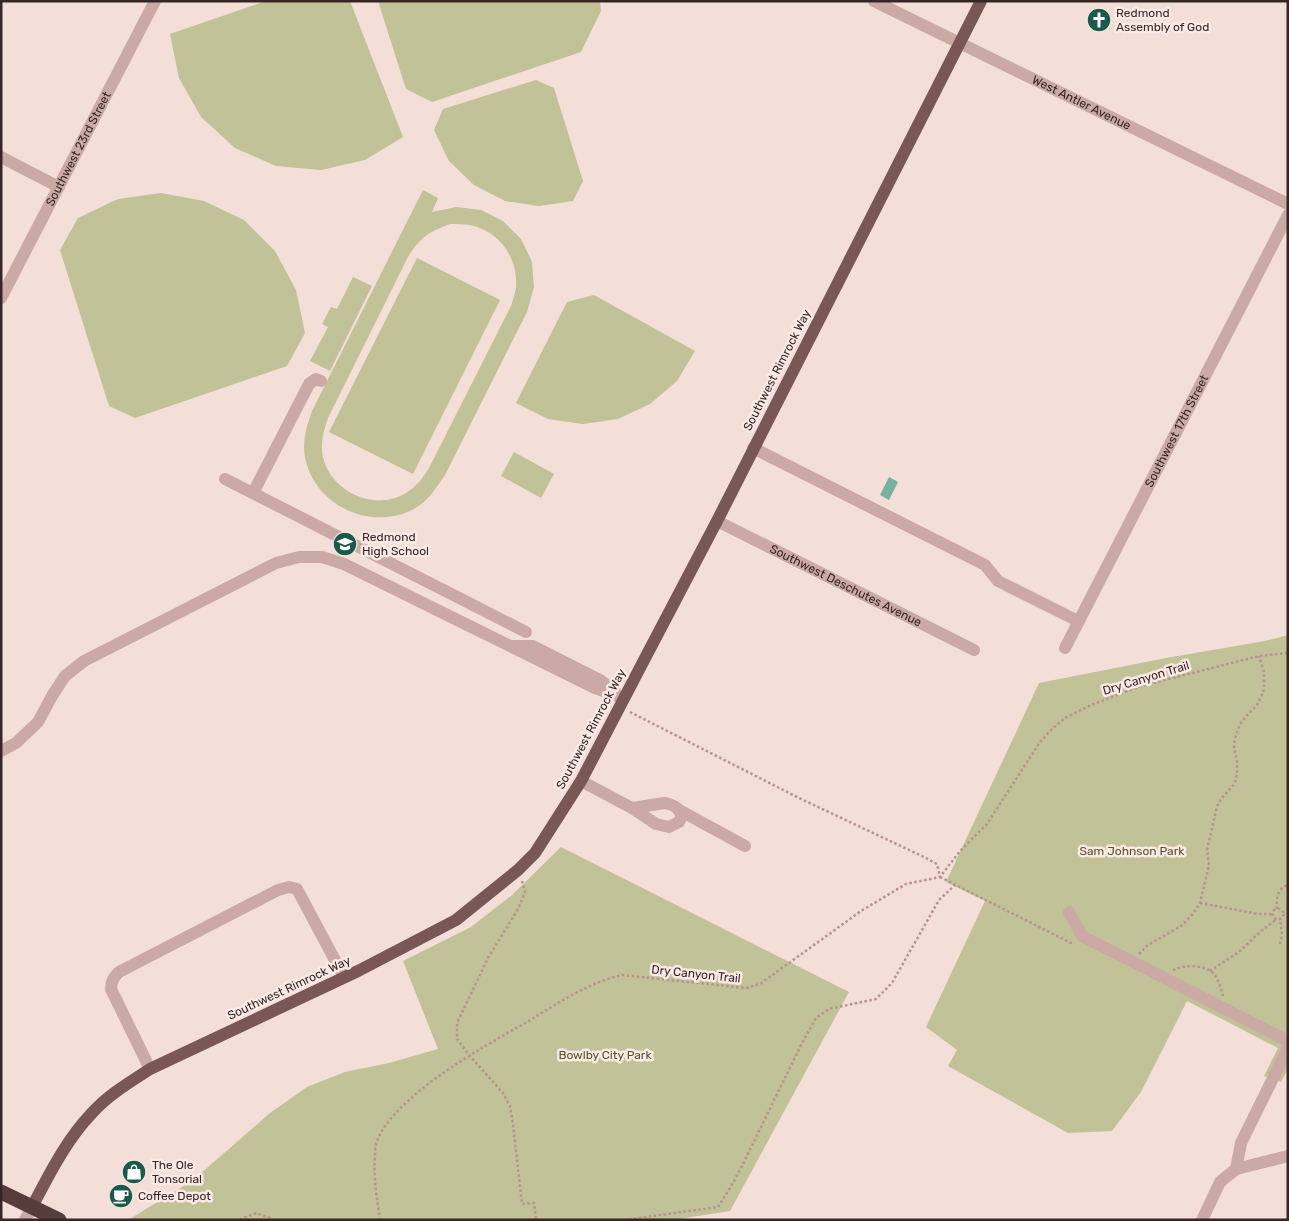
<svg xmlns="http://www.w3.org/2000/svg" width="1289" height="1221" font-family="Rubik,sans-serif">
	<style>
		.green { fill: #c1c297; fill-rule: evenodd }
		.water { fill: #76b1a1 }
		.lines { fill: none; stroke-linecap: round; stroke-linejoin: round }
		.path { stroke: #b7928e; stroke-width: 2.5; stroke-dasharray: 2.5 2.5; stroke-linecap: butt }
		.minor { stroke: #cba9a4; stroke-width: 12 }
		.major { stroke: #795756; stroke-width: 12 }
		.highway { stroke: #573c3c; stroke-width: 15 }
		.labels { text-anchor: middle; dominant-baseline: central; stroke-width: 5; stroke-linejoin: round; paint-order: stroke }
		.poi-label { font-size: 12px; fill: #362626; stroke: #fae9e5; text-anchor: start }
		.street-label { font-size: 12px; fill: #362626; stroke: #fae9e5 }
		.park-label { font-size: 12px; fill: #535628; stroke: #fae9e5 }
	</style>
	<rect width="100%" height="100%" fill="#f3ded8"/>
	<g class="green">
		<path d="M266,1H350L403,137L365,160L321,170L276,166L235,148L201,117L179,78L170,34Z"/>
		<path d="M378,1H600L601,11L581,52L432,102L406,89Z"/>
		<path d="M536,80L554,88L583,181L573,201L539,206L505,201L474,185L449,161L434,130L443,109Z"/>
		<path d="M423,190L438,198L432,212L456,207L481,210L503,221L521,239L532,262L534,287L527,312L445,475C436,488 428,501 414,509C370,532 314,505 305,457C302,441 307,426 312,411ZM450,224C457,224 464,224 470,225C499,231 518,257 516,287C515,293 513,300 511,306L429,468C423,478 416,487 406,493C373,513 327,490 322,452C321,440 324,429 328,418L409,255C422,236 429,232 450,224Z"/>
		<path d="M161,193L204,201L244,220L275,251L296,290L305,333L287,366L135,418L109,406L60,250L78,218L118,199Z"/>
		<path d="M417,258L500,300L413,474L329,432Z"/>
		<path d="M353,277L372,286L330,371L310,361L328,327L322,324L331,307L337,309Z"/>
		<path d="M594,295L695,351L677,381L650,404L618,419L583,424L548,419L516,403L567,302Z"/>
		<path d="M514,452L554,474L541,498L501,476Z"/>
		<path d="M1288,635V1069L1281,1082L1264,1076L1278,1048L1187,1001L1141,1092L1112,1131L1068,1133L948,1066L957,1050L926,1027L985,901L946,882L1039,683L1166,658L1265,641Z"/>
		<path d="M561,847L849,992L730,1211L672,1220H128L192,1181L270,1113L307,1087L345,1072L389,1063L438,1049L403,961L471,927L512,895Z"/>
	</g>
	<path class="water" d="M889,477L898,482L889,500L880,495Z"/>
	<g class="lines">
		<g class="path">
			<path d="M630,712L799,798L924,857L937,864L940,877"/>
			<path d="M940,877L1073,944"/>
			<path d="M522,881L525,892L518,909L488,958L457,1023V1039L469,1055L503,1093L510,1106L513,1124L522,1204L534,1203L536,1220"/>
			<path d="M1200,903L1258,914H1273"/>
			<circle cx="1278" cy="914" r="5.5"/>
			<path d="M1277,909C1276,898 1277,889 1288,885"/>
			<path d="M1280,944L1282,935L1280,919"/>
			<path d="M1139,954L1148,945L1181,926L1193,914L1200,903L1209,865L1207,850L1217,806L1221,799L1235,783L1237,774V762L1234,746L1235,738L1240,724L1249,713L1257,705L1263,693L1264,686V672L1259,656"/>
			<path d="M1173,970C1184,965 1203,964 1213,973C1218,978 1221,988 1223,996"/>
			<path d="M1210,971L1240,951L1261,931L1277,919"/>
			<path d="M240,1220L256,1213L275,1220"/>
			<path d="M380,1220C377,1198 373,1177 375,1156C375,1152 375,1148 376,1144C390,1098 486,1045 527,1022C557,1004 587,983 622,975L746,988L760,984L861,911L906,884L940,877L960,851L987,824L1040,742L1051,730L1065,718L1091,705L1141,686L1259,656L1288,653"/>
			<path d="M448,1220H449"/>
			<path d="M624,1220L718,1207L730,1188L741,1168L802,1043L816,1018L829,1009L876,999L892,983L939,900L955,885"/>
		</g>
		<g class="minor">
			<path id="s1" d="M874,1L1288,204"/>
			<path d="M1,157L59,187"/>
			<path id="s2" d="M1,298L155,1"/>
			<path d="M753,448L985,565L998,581L1078,621"/>
			<path d="M225,479L526,632"/>
			<path d="M253,493L309,384L316,379L321,381"/>
			<path id="s3" d="M717,521L974,650"/>
			<path d="M514,646H533L600,680L615,691"/>
			<path id="s4" d="M1065,648L1288,215"/>
			<path d="M1,751L16,743L38,722L52,696L65,676L84,661L276,563L299,557H322L344,564L595,688L624,698"/>
			<path d="M581,781L632,808"/>
			<path d="M665,803C673,805 679,807 682,816L679,822L669,827L656,824L632,808Z"/>
			<path d="M681,811L745,846"/>
			<path d="M1069,912L1082,936L1288,1041"/>
			<path d="M150,1069L111,989C111,981 114,977 119,972L278,890L289,887L297,889L344,977"/>
			<path d="M1236,1169L1288,1156"/>
			<path d="M25,1220L32,1207"/>
			<path d="M1202,1220L1220,1182L1236,1169L1241,1143L1288,1048"/>
		</g>
		<path class="major" d="M32,1207C49,1175 66,1140 92,1113C108,1095 130,1082 150,1069L358,971L456,920L518,870L535,853L581,781L642,664L717,521L981,1"/>
		<path class="highway" d="M1,1192L59,1220"/>
	</g>
	<defs>
		<g id="church-disc" transform="scale(1.25)"><circle r="9.5" fill="#195a4a" stroke="#fae9e5"/><path d="M-1.2-6h2.4v3.5h3.3v2.4h-3.3V6h-2.4V-.1h-3.3v-2.4h3.3Z" fill="#fff"/></g>
		<g id="school-disc" transform="scale(1.25)"><circle r="9.5" fill="#195a4a" stroke="#fae9e5"/><path d="M0-5L7-2L0 1L-7-2ZM-4 1L0 2.5L4 1V4Q0 6-4 4Z" fill="#fff"/></g>
		<g id="shop-disc" transform="scale(1.25)"><circle r="9.5" fill="#195a4a" stroke="#fae9e5"/><path d="M-5-2.5h2.3a2.7 3.5 0 0 1 5.4 0H5L5.5 6h-11ZM-1.5-2.5h3a1.5 2.3 0 0 0-3 0Z" fill="#fff"/></g>
		<g id="cafe-disc" transform="scale(1.25)"><circle r="9.5" fill="#195a4a" stroke="#fae9e5"/><path d="M-5.5-4.5H6V0H3Q3 3.5 0 3.5H-2.5Q-5.5 3.5-5.5 0ZM3-3.2v2h1.7v-2ZM-6 4.5H4V6H-6Z" fill="#fff"/></g>
	</defs>
	<g fill-rule="evenodd">
		<use href="#church-disc" x="1099" y="20"/>
		<use href="#school-disc" x="345" y="544"/>
		<use href="#shop-disc" x="134" y="1172"/>
		<use href="#cafe-disc" x="121" y="1196"/>
	</g>
	<g class="labels">
		<g class="poi-label">
			<text x="1116" y="13">Redmond<tspan x="1116" dy="14">Assembly of God</tspan></text>
			<text x="362" y="537">Redmond<tspan x="362" dy="14">High School</tspan></text>
			<text x="152" y="1165">The Ole<tspan x="152" dy="14">Tonsorial</tspan></text>
			<text x="138" y="1196">Coffee Depot</text>
		</g>
		<g class="street-label">
			<text stroke="none"><textPath href="#s1" startOffset="231">West Antler Avenue</textPath></text>
			<text stroke="none"><textPath href="#s2" startOffset="168">Southwest 23rd Street</textPath></text>
			<text transform="translate(777 370) rotate(-63)">Southwest Rimrock Way</text>
			<text stroke="none"><textPath href="#s4" startOffset="244">Southwest 17th Street</textPath></text>
			<text stroke="none"><textPath href="#s3" startOffset="144">Southwest Deschutes Avenue</textPath></text>
			<text transform="translate(1146 678) rotate(-17)">Dry Canyon Trail</text>
			<text transform="translate(591 729) rotate(-62)">Southwest Rimrock Way</text>
			<text transform="translate(696 974) rotate(6)">Dry Canyon Trail</text>
			<text transform="translate(289 988) rotate(-25)">Southwest Rimrock Way</text>
		</g>
		<g class="park-label">
			<text x="1132" y="851">Sam Johnson Park</text>
			<text x="605" y="1055">Bowlby City Park</text>
		</g>
	</g>
	<rect width="1289" height="1221" fill="none" stroke="#362626" stroke-width="5"/>
</svg>
